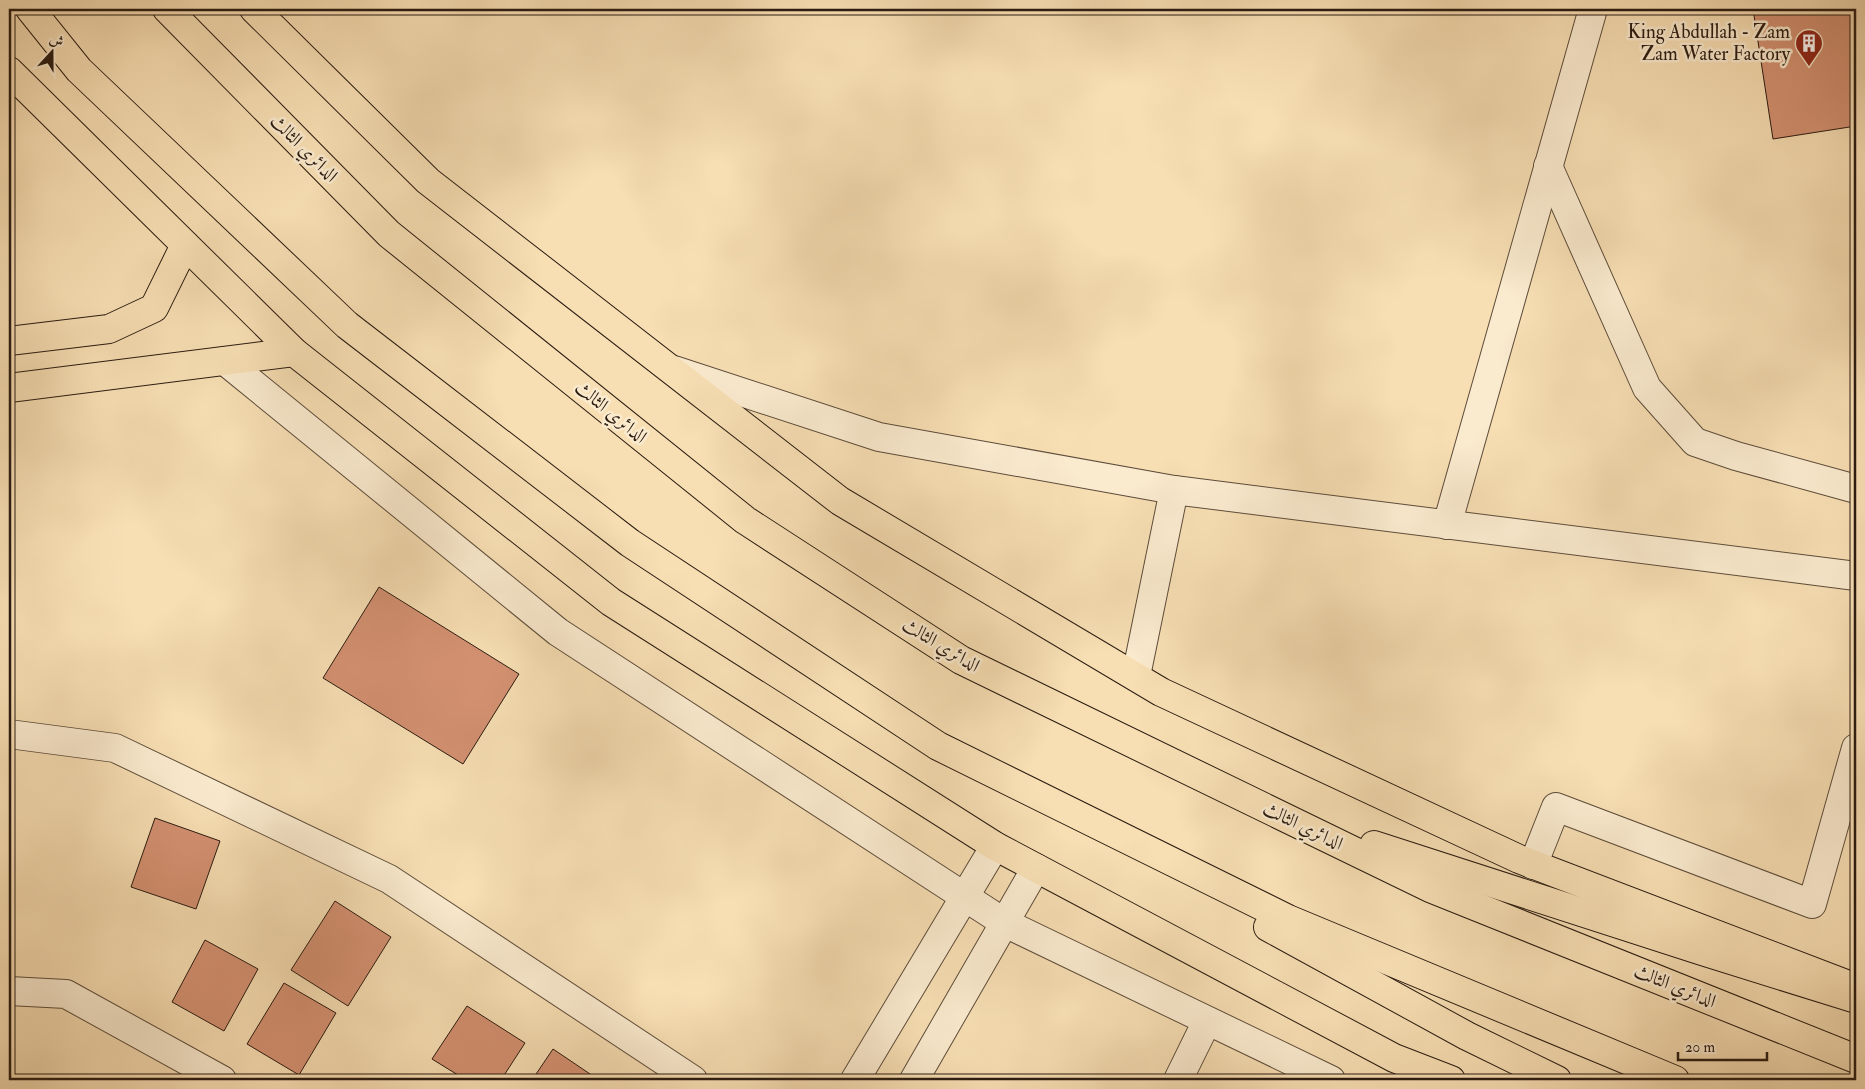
<svg xmlns="http://www.w3.org/2000/svg" width="1865" height="1089" font-family="'IM FELL Double Pica',Amiri,serif">
	<style>
		.building { fill: #d49172; stroke: #2a1b11 }
		.lines { fill: none; stroke-linecap: round; stroke-linejoin: round }
		.minor-casing { stroke: #5d4c3a; stroke-width: 30 }
		.major-casing { stroke: #2a1b11; stroke-width: 30 }
		.highway-casing { stroke: #2a1b11; stroke-width: 30 }
		.minor { stroke: #faeace; stroke-width: 28 }
		.major { stroke: #f7deb3; stroke-width: 28 }
		.highway { stroke: #f7deb3; stroke-width: 28 }
		.labels { text-anchor: middle; dominant-baseline: central; stroke-width: 5; stroke-linejoin: round; paint-order: stroke }
		.poi-label { font-size: 19px; fill: #2a1b11; stroke: #faeace; text-anchor: end }
		.street-label { font-size: 19px; fill: #2a1b11; stroke: #faeace }
	</style>
	<rect width="100%" height="100%" fill="#f7deb3"/>
	<filter id="stains"><feTurbulence type="fractalNoise" baseFrequency=".004" numOctaves="4"/><feColorMatrix values="0 0 0 0 .2 0 0 0 0 .09 0 0 0 0 .02 0 0 0 .5 -.17"/></filter>
	<radialGradient id="worn" r=".72"><stop offset=".6" stop-color="#630" stop-opacity="0"/><stop offset="1" stop-color="#630" stop-opacity=".3"/></radialGradient>
	<g class="building">
		<path d="M1753,9H1856V126L1773,139Z"/>
		<path d="M379,587L519,674L463,764L323,678Z"/>
		<path d="M155,818L220,841L196,909L131,887Z"/>
		<path d="M335,901L391,937L348,1006L291,970Z"/>
		<path d="M205,940L258,969L224,1031L172,1002Z"/>
		<path d="M284,983L336,1013L299,1075L247,1044Z"/>
		<path d="M467,1006L525,1043L501,1080H466L432,1059Z"/>
		<path d="M553,1049L599,1080H532Z"/>
	</g>
	<g class="lines">
		<g class="minor-casing">
			<g id="minor">
				<path d="M1548,166L1647,388L1695,442L1736,456L1856,489"/>
				<path d="M225,361L558,632L965,897L1005,923L1331,1080"/>
				<path d="M674,370L879,437L1174,490L1856,576"/>
				<path d="M1447,525L1593,9"/>
				<path d="M1136,676L1174,490"/>
				<path d="M9,734L115,748L389,879L693,1080"/>
				<path d="M1533,865L1556,807L1812,904L1856,748"/>
				<path d="M9,991L66,994L222,1080"/>
				<path d="M855,1080L995,846"/>
				<path d="M914,1080L1036,868"/>
				<path d="M1178,1080L1207,1021"/>
			</g>
		</g>
		<g class="major-casing">
			<g id="major">
				<path d="M254,9L428,181L840,501L1161,692L1519,859L1846,984"/>
				<path d="M9,71L294,352L611,602L995,846L1394,1058L1451,1080"/>
				<path d="M9,341L109,329L154,308L185,245"/>
				<path d="M9,388L294,352"/>
			</g>
		</g>
		<g class="highway-casing">
			<g id="highway">
				<path d="M30,9L79,70L347,325L630,543L938,746L1288,919L1675,1080"/>
				<path d="M167,9L389,234L745,520L961,660L1430,888L1856,1059"/>
				<path d="M1374,845L1702,951L1856,999"/>
				<path d="M1268,927L1467,1036L1557,1080"/>
			</g>
		</g>
		<use href="#minor" class="minor"/>
		<use href="#major" class="major"/>
		<use href="#highway" class="highway"/>
	</g>
	<defs>
		<g id="building-pin" transform="scale(1.4375)"><path d="M0 17L-7.5 6A9.5 9.5 0 1 1 7.5 6Z" fill="#8f2418" stroke="#faeace"/><path d="M-4-6H4V6H1V3H-1V6H-4ZM-2.5-4.3h1.7v1.8h-1.7ZM.8-4.3h1.7v1.8H.8ZM-2.5-1h1.7V.8h-1.7ZM.8-1h1.7V.8H.8Z" fill="#fff"/></g>
	</defs>
	<g fill-rule="evenodd">
		<use href="#building-pin" x="1809" y="43"/>
	</g>
	<g class="labels">
		<g class="poi-label">
			<text x="1790" y="32">King Abdullah - Zam<tspan x="1790" dy="22">Zam Water Factory</tspan></text>
		</g>
		<g class="street-label">
			<text transform="translate(304 148) rotate(45)">الدائري الثالث</text>
			<text transform="translate(611 412) rotate(39)">الدائري الثالث</text>
			<text transform="translate(941 645) rotate(31)">الدائري الثالث</text>
			<text transform="translate(1303 826) rotate(26)">الدائري الثالث</text>
			<text transform="translate(1675 986) rotate(22)">الدائري الثالث</text>
		</g>
	</g>
	<rect width="1865" height="1089" fill="none" stroke="#f7deb3" stroke-width="30"/>
	<rect x="10" y="10" width="1845" height="1069" fill="none" stroke="#2a1b11" stroke-width="2.5"/>
	<rect x="15" y="15" width="1835" height="1059" fill="none" stroke="#2a1b11"/>
	<g transform="translate(52 52) rotate(21)" stroke="#faeace" stroke-width="4" paint-order="stroke">
	<path d="M0-4L9 19L0 12L-9 19Z" fill="#2a1b11"/>
	<text y="-8" font-size="14" font-weight="bold" text-anchor="middle" fill="#2a1b11">ش</text>
	</g>
	<path d="M1678 1052v8h89v-8" fill="none" stroke="#2a1b11" stroke-width="2.5"/>
	<text x="1685" y="1052" font-size="15" fill="#2a1b11" stroke="#faeace" stroke-width="4" paint-order="stroke">20 m</text>
	<rect width="100%" height="100%" filter="url(#stains)"/>
	<rect width="100%" height="100%" fill="url(#worn)"/>
</svg>
